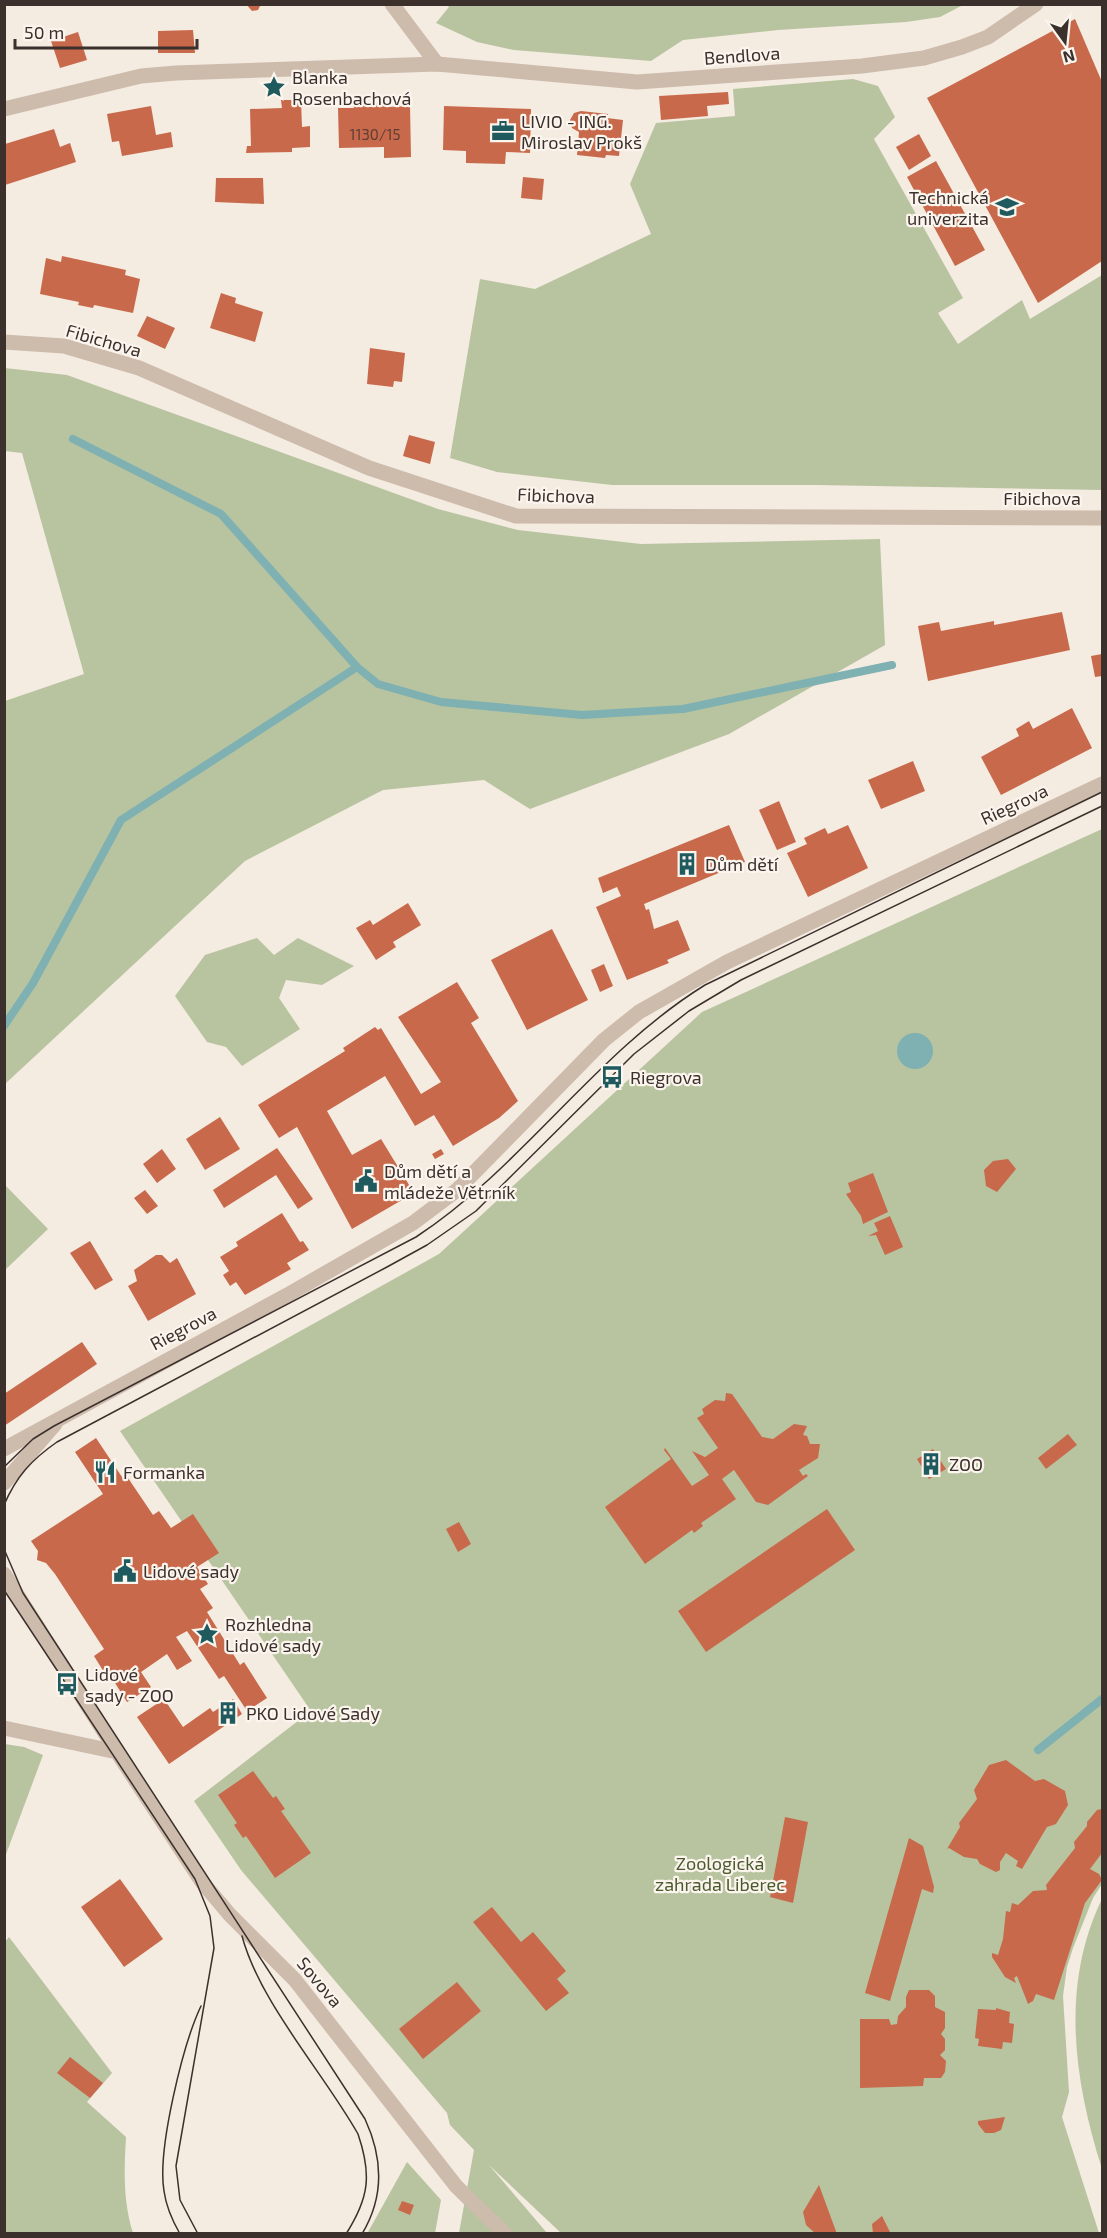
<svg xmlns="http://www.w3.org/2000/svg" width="1107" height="2238" font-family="'Exo 2',sans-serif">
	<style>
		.green { fill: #b8c4a0 }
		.water { fill: #7fb0b2 }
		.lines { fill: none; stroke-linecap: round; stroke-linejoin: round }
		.stream { stroke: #7fb0b2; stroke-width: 8 }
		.building { fill: #c8694b }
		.minor { stroke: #cdbbac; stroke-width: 15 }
		.tram { stroke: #3b302b; stroke-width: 1.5 }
		.labels { text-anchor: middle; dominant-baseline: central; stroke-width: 4.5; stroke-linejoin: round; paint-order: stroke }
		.number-label { font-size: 15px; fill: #5e3e33 }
		.street-label { font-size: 18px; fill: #3b302b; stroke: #fbf5ee }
		.poi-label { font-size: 18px; fill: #3b302b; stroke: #fbf5ee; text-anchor: start }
		.park-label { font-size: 18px; fill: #4a5a2e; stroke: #fbf5ee }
	</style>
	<rect width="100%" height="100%" fill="#f4ebe1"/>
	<g class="green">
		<path d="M446,5V4L963,5L940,17L906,22L778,30L683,40L651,61L514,50L477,42L436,23L449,7Z"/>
		<path d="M853,79L878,86L895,117L874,139L963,298L938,313L958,344L1022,300L1030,319L1102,275V490L817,485H612L497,472L450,458L480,279L535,289L651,234L630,184L656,123L735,116L733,89Z"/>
		<path d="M5,368L67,375L438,509L518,530L641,544L880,539L885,645L729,734L530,809L484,780L383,790L245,861L5,1084V701L84,674L22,453L5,451Z"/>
		<path d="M1102,829V1884L1093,1898L1073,1948L1067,1967L1063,1996L1069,2092L1062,2117L1099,2233H561L489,2165L547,2233H459L474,2150L450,2125L447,2113L241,1870L194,1801L311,1711L120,1431L439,1254L702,1012Z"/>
		<path d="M257,938L274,955L298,938L354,966L322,985L286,980L279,998L300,1029L242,1066L226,1047L207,1042L175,996L205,955Z"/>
		<path d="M5,1185L48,1229L5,1270Z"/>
		<path d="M5,1744L24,1747L43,1755L5,1857Z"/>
		<path d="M1102,1899V2169C1074,2081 1060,1985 1102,1899Z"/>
		<path d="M9,1937L112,2073L87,2102L126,2137C124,2170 123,2202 133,2233L5,2234L4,1943Z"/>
		<path d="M407,2162L441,2200L435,2233L367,2234Z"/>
	</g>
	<circle class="water" cx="915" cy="1051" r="18"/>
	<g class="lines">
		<g class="stream">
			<path d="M73,439L221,514L357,667"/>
			<path d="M4,1026L33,983L121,820L357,667L378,684L441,702L582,715L683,709L892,665"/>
			<path d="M1038,1750L1102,1699"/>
		</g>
	</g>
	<g class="building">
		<path d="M246,4H261L258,10L252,11Z"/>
		<path d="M1075,19L1102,82V261L1038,303L927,98Z"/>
		<path d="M193,30L195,53H158V31Z"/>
		<path d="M78,32L87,60L60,68L51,41Z"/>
		<path d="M728,92L729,104L707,106L708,116L661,120L659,96Z"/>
		<path d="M281,100H301L302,127L310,126V147L292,148V152L246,153L247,146H251L250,109L282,108Z"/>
		<path d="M387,102V107L410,106L411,157L384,158V147L339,148L338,108H354L353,103Z"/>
		<path d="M151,106L156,135L171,132L173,147L122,156L119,141L112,142L107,114Z"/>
		<path d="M444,106L531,109L530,153L506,152L505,164L466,163V151L443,150Z"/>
		<path d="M581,111L608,114L607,118L623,120L619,156L606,155L605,158L577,155L579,132L572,128L570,120L574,113Z"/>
		<path d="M54,129L60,147L70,143L76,162L5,185V144Z"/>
		<path d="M919,134L931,156L909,170L896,147Z"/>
		<path d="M936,161L985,250L955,266L907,177Z"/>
		<path d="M523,177L544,179L542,200L521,198Z"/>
		<path d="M216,178H263L264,204L215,202Z"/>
		<path d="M62,256L126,270L125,275L140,279L133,313L94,305L93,308L78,305L79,302L40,294L46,258L61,262Z"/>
		<path d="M221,293L236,298L235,303L263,312L255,342L210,328Z"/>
		<path d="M147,316L175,328L165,349L137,336Z"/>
		<path d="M370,348L405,353L402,382L394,381L393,387L367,384Z"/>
		<path d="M409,435L435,442L430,464L403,456Z"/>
		<path d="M1062,612L1070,650L928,681L918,626L939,622L941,631L994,621V625Z"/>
		<path d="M1102,654V676L1095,677L1091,656Z"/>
		<path d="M1072,708L1092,748L1001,795L981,757L1019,736L1016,729L1029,721L1033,729Z"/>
		<path d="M913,761L925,791L881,809L868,780Z"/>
		<path d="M779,801L796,842L777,850L759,810Z"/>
		<path d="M729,825L745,862L644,904L646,910L649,909L654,929L678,920L690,950L667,960L669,963L627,980L596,907L621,896L617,887L603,893L598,878Z"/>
		<path d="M848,825L868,868L808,897L787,853L807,844L804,838L825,828L828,834Z"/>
		<path d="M408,903L421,925L393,942L396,947L376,960L356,928L370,920L373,925Z"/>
		<path d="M552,929L588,1000L527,1030L491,960Z"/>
		<path d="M604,964L613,986L600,992L591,970Z"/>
		<path d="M457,982L479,1018L471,1023L518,1101L499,1118L453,1146L434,1115L415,1126L385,1076L327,1111L352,1155L381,1139L414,1193L352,1229L297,1127L279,1138L258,1105L345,1051L343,1048L375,1027L378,1030L381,1028L421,1094L441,1082L398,1017Z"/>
		<path d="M220,1117L240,1149L205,1170L186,1139Z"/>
		<path d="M277,1148L313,1199L298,1209L276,1175L224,1208L213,1190Z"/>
		<path d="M162,1149L176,1169L157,1183L143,1164Z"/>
		<path d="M441,1149L444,1154L435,1159L432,1154Z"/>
		<path d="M1008,1159L1016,1169L997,1192L986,1186L984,1170L993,1161Z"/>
		<path d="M873,1173L888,1212L863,1224L861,1216L846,1194L851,1192L848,1183Z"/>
		<path d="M145,1190L158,1206L147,1214L134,1198Z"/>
		<path d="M282,1213L300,1242L303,1241L309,1250L287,1263L291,1269L245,1295L236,1282L230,1286L223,1275L229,1271L220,1257L238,1246L236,1242Z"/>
		<path d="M890,1216L903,1247L885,1255L876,1235L868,1236L878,1231L874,1223Z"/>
		<path d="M90,1241L113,1280L95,1290L70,1253Z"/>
		<path d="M156,1255H162L170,1263L177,1258L196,1294L148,1321L128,1286L137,1281L134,1270Z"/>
		<path d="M82,1342L97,1364L4,1426V1394Z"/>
		<path d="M726,1393L732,1394L762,1437L773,1439L794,1424L807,1426L803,1435L807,1436L810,1444H820L818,1458L799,1470L803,1476L806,1474L808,1476L768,1505L756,1502L734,1470L722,1479L736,1499L701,1523L703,1526L694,1533L692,1530L645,1564L605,1507L671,1459L664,1450L665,1448L692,1486L709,1475L692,1451L705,1457L718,1448L697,1418L704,1414L702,1409L715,1400L725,1401Z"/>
		<path d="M1068,1434L1077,1445L1046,1469L1038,1458Z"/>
		<path d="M96,1438L124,1480L128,1478L153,1515L159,1511L171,1528L193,1514L219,1553L197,1567L208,1584L200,1589L213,1608L207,1612L240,1665L244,1662L267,1698L247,1711L224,1676L219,1679L187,1631L176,1637L192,1661L177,1670L167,1654L141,1672L151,1687L127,1702L110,1675L107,1677L94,1656L104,1649L55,1574L46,1563L37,1560L38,1551L31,1541L103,1494L75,1452Z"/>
		<path d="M933,1449L946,1469L929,1479L917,1459Z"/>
		<path d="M827,1509L855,1550L706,1652L678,1611Z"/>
		<path d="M459,1522L471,1544L458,1552L446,1529Z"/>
		<path d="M164,1699L183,1727L210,1708L213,1712L233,1699L242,1714L169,1764L137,1717Z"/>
		<path d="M1006,1760L1035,1781L1044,1779L1065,1791L1068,1805L1056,1824L1047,1827L1022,1869L1016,1866L1018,1861L1006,1853L1000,1862V1870L996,1872L980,1864L977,1859L964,1857L949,1848L947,1849L960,1827L959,1823L977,1799L974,1790L989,1765Z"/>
		<path d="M253,1771L273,1798L276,1796L285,1809L281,1811L311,1853L275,1878L246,1836L243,1838L234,1825L237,1823L218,1795Z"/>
		<path d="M1102,1809V1853L1090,1869L1099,1874L1102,1880L1085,1903L1054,2000L1036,1994L1033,2001L1028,2004L1017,1976L1014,1978L1016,1983L1005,1977L992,1957V1953L998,1955L1003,1939L1006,1911L1010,1912L1012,1903L1018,1905L1033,1891L1047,1890L1046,1885L1075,1848L1074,1842L1087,1826V1822L1097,1810Z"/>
		<path d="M785,1817L808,1822L793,1903L770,1897Z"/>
		<path d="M909,1838L923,1846L934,1887L933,1893L922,1889L890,2001L865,1993Z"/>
		<path d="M120,1879L163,1939L124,1967L81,1907Z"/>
		<path d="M492,1907L521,1942L533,1932L566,1971L557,1979L569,1993L546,2011L473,1922Z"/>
		<path d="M457,1982L481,2011L423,2059L399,2029Z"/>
		<path d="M909,1990H929L935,1996V2007L945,2012V2028L941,2034L945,2039V2050L940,2055L946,2061L945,2072L941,2078H924L923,2086L860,2088V2019H889L891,2025L897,2024L898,2016L906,2007V1997Z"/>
		<path d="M996,2008L1010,2012L1009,2023L1014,2024L1012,2043L1003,2042L1002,2049L978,2046L979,2039L975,2038L978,2009L996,2010Z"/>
		<path d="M70,2057L103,2083L90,2098L57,2073Z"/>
		<path d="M1005,2117L1001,2130L994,2133H985L978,2124V2121Z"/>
		<path d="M819,2185L837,2234H816L806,2225L803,2212Z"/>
		<path d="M402,2201L414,2205L410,2215L398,2210Z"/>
		<path d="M882,2216L890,2232L873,2234L872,2224Z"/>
	</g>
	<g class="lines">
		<g class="minor">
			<path d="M392,4L437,64"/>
			<path d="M4,109L141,76L176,73L437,64L637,82L862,66L924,58L962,47L988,37L1036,4"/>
			<path d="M4,342L64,346L139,368L369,468L516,516L1102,518"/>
			<path d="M4,1449L289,1294L413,1223L457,1190L604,1040L639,1012L727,962L1102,784"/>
			<path d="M4,1483L55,1424"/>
			<path d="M4,1574L117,1752"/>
			<path d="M4,1728L117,1752L202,1882L230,1915L295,1980L456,2186L505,2234"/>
		</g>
		<g class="tram">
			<path d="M4,1467L33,1439L54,1426L416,1237C524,1166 595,1053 705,985L1102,792"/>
			<path d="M4,1505C16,1477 31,1460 57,1442L387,1267L427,1245L476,1211L634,1054L689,1011L741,980L1102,806"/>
			<path d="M4,1549L23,1593L365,2119C383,2158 385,2196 362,2234"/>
			<path d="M4,1590L195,1879L210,1916L214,1948L176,2166L180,2200L198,2234"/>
			<path d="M242,1936C260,2003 323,2072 358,2134C372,2175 369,2198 346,2234"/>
			<path d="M180,2234C172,2220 166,2206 164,2191C157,2150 183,2044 201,2006"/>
		</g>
	</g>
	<defs>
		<g id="sight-bare" transform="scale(1.8)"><path d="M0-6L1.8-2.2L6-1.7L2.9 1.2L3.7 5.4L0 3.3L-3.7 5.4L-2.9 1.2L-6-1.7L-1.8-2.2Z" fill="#1f5a5e" stroke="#fbf5ee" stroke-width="2.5" paint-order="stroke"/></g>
		<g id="office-bare" transform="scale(1.8)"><path d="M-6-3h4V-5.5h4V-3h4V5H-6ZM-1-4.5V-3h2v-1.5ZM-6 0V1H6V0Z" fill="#1f5a5e" stroke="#fbf5ee" stroke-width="2.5" paint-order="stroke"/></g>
		<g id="university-bare" transform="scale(1.8)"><path d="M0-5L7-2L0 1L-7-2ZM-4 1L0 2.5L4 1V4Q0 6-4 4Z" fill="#1f5a5e" stroke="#fbf5ee" stroke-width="2.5" paint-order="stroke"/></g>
		<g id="building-bare" transform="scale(1.8)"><path d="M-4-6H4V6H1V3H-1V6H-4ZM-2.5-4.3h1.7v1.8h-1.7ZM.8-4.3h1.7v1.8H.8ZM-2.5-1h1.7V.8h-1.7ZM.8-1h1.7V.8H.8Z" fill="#1f5a5e" stroke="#fbf5ee" stroke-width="2.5" paint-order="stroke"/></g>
		<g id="bus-bare" transform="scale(1.8)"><path d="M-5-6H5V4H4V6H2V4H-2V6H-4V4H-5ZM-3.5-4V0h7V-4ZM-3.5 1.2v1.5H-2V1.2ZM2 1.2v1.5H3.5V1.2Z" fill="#1f5a5e" stroke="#fbf5ee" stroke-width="2.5" paint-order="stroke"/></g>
		<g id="civic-bare" transform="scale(1.8)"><path d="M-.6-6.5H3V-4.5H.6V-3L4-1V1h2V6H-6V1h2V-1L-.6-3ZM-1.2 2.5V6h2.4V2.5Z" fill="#1f5a5e" stroke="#fbf5ee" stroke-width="2.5" paint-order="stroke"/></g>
		<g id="restaurant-bare" transform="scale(1.8)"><path d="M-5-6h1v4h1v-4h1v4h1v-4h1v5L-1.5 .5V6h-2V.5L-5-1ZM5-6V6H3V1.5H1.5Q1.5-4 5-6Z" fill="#1f5a5e" stroke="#fbf5ee" stroke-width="2.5" paint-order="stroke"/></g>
	</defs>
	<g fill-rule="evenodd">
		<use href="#sight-bare" x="274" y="87"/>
		<use href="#office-bare" x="503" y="131"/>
		<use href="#university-bare" x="1007" y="207"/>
		<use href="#building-bare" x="687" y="864"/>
		<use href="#bus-bare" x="612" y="1077"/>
		<use href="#civic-bare" x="366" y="1181"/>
		<use href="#building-bare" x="931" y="1464"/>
		<use href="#restaurant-bare" x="105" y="1472"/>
		<use href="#civic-bare" x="125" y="1571"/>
		<use href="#sight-bare" x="207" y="1634"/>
		<use href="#bus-bare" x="67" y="1684"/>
		<use href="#building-bare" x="228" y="1713"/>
	</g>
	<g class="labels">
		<g class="number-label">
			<text x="375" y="134">1130/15</text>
		</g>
		<g class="street-label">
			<text transform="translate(742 55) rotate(-4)">Bendlova</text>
			<text transform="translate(104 340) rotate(16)">Fibichova</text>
			<text transform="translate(556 495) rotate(2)">Fibichova</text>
			<text x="1042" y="498">Fibichova</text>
			<text transform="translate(1014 804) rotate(-25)">Riegrova</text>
			<text transform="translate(183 1328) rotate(-28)">Riegrova</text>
			<text transform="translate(320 1982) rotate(50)">Sovova</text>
		</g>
		<g class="poi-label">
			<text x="292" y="77">Blanka<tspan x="292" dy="21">Rosenbachová</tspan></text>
			<text x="521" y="121">LIVIO - ING.<tspan x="521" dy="21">Miroslav Prokš</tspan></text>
			<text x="989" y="197" text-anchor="end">Technická<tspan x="989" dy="21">univerzita</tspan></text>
			<text x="705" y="864">Dům dětí</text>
			<text x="630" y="1077">Riegrova</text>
			<text x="384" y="1171">Dům dětí a<tspan x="384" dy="21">mládeže Větrník</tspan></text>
			<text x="949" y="1464">ZOO</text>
			<text x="123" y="1472">Formanka</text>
			<text x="143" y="1571">Lidové sady</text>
			<text x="225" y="1624">Rozhledna<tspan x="225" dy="21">Lidové sady</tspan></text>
			<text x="85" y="1674">Lidové<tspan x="85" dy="21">sady - ZOO</tspan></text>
			<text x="246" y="1713">PKO Lidové Sady</text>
		</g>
		<g class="park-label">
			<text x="720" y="1863">Zoologická<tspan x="720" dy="21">zahrada Liberec</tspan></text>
		</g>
	</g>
	<rect width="1107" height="2238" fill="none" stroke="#3b302b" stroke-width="12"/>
	<g transform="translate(1065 42) rotate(165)" stroke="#fbf5ee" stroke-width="4.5" paint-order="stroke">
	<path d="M0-4.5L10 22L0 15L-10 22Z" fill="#3b302b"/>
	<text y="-9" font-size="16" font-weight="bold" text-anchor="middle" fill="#3b302b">N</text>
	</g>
	<path d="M15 39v9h182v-9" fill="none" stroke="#3b302b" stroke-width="3"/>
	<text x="24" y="39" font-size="18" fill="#3b302b" stroke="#fbf5ee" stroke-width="4.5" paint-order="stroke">50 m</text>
</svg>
